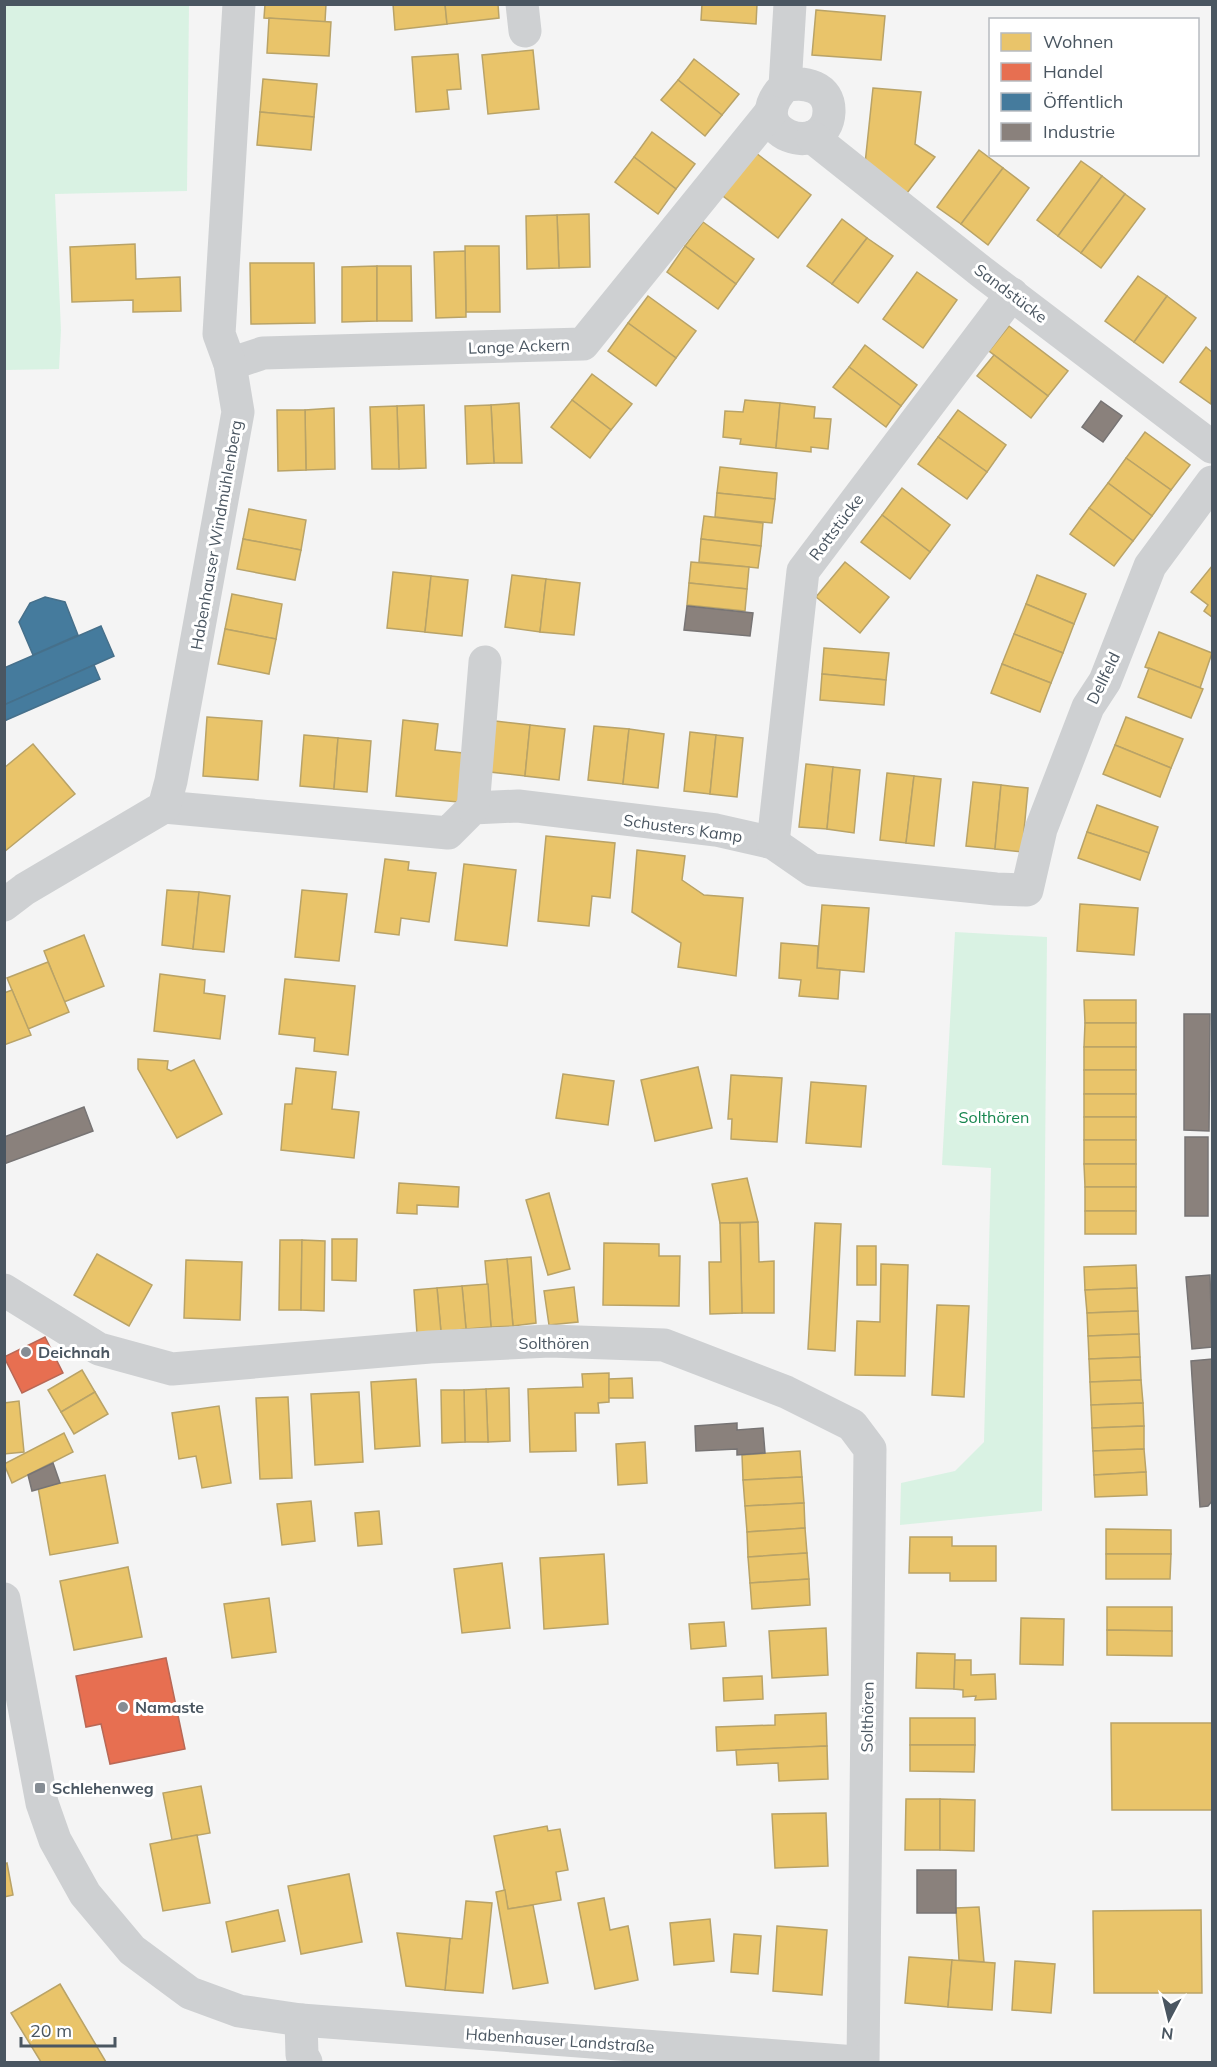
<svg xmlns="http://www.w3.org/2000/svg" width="1217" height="2067" font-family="Mulish,sans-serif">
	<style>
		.green { fill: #d9f2e3 }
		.homes { fill: #e9c46a; stroke: #b9a367; stroke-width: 1.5 }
		.shops { fill: #e76f51; stroke: #b86856; stroke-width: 1.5 }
		.public { fill: #457b9d; stroke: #46708b; stroke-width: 1.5 }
		.industry { fill: #8a817c; stroke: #777474; stroke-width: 1.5 }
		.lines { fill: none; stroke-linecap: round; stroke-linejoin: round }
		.street { stroke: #ced0d2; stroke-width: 33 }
		.poi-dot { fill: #868d94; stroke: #fff; stroke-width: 2 }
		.labels { text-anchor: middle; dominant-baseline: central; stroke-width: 6; stroke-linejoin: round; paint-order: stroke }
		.street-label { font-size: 16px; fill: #4a5661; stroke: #fff }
		.park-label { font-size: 16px; fill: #17864f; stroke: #fff }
		.poi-label { font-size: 16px; font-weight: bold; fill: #4a5661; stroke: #fff; text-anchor: start }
	</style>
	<rect width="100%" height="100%" fill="#f4f4f4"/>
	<g class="green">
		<path d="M4,5H189L187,191L55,194L61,330L59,369L5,370Z"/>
		<path d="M955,932L1047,937L1042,1511L900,1525L901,1483L955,1471L984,1442L991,1168L942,1165Z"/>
	</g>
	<g class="homes">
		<path d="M265,4H326L325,22L264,18Z"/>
		<path d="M393,4H445L447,24L395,30Z"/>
		<path d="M445,4H498L499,18L447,24Z"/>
		<path d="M702,4H757L756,24L701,20Z"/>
		<path d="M816,10L885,16L881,60L812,55Z"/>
		<path d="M269,18L331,22L329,56L267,53Z"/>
		<path d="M533,50L539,109L488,114L482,55Z"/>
		<path d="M458,54L461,89L447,90L449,109L416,112L412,57Z"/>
		<path d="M694,59L739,94L722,115L678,80Z"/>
		<path d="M263,79L317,84L314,117L260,112Z"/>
		<path d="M678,80L722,115L705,136L661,100Z"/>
		<path d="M873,88L921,92L915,144L935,157L907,193L865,164Z"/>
		<path d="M260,112L314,117L311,150L257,145Z"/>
		<path d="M652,132L695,164L676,189L634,157Z"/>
		<path d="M979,150L1003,168L961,224L937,207Z"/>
		<path d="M756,153L811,195L778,238L723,196Z"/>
		<path d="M634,157L676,189L658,214L615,182Z"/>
		<path d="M1081,161L1102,176L1058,236L1037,220Z"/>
		<path d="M1003,168L1029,188L988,245L961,224Z"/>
		<path d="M1102,176L1125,194L1081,253L1058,236Z"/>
		<path d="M1125,194L1145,209L1101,268L1081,253Z"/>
		<path d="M589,214L590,267L559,268L557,215Z"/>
		<path d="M557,215L559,268L527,269L526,216Z"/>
		<path d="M842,219L867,238L832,284L807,266Z"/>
		<path d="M703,222L754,259L736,284L685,246Z"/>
		<path d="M867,238L893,256L858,303L832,284Z"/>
		<path d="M135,244L136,279L180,277L181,311L133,312V300L72,302L70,247Z"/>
		<path d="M465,246H499L500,312H466Z"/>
		<path d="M685,246L736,284L718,309L667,272Z"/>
		<path d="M465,251L466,317L436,318L434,252Z"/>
		<path d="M250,263H314L315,323L251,324Z"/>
		<path d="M377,266V321L342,322V267Z"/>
		<path d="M377,266H411L412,321H377Z"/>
		<path d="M917,272L957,300L923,348L883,319Z"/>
		<path d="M1138,276L1167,296L1134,342L1105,321Z"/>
		<path d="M648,296L696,331L676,358L628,323Z"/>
		<path d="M1167,296L1196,318L1163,363L1134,342Z"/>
		<path d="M628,323L676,358L656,386L608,351Z"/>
		<path d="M1009,326L1068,371L1048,396L989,351Z"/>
		<path d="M865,345L917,385L901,406L849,367Z"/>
		<path d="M1206,347L1212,352L1211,404L1180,382Z"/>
		<path d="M994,355L1048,396L1031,418L977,376Z"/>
		<path d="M849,367L901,406L886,427L833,387Z"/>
		<path d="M592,374L632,404L611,430L572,400Z"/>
		<path d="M572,400L611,430L590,458L551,427Z"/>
		<path d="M745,400L780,403L776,448L740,444L741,439L723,437L725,411L743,412Z"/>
		<path d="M519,403L522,463H494L491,405Z"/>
		<path d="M780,403L815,407L814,418L831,419L828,449L811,447V452L776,448Z"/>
		<path d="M424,405L426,468L399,469L397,406Z"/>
		<path d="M491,405L494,463L467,464L465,406Z"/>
		<path d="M397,406L399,469H372L370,407Z"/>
		<path d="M334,408L335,469L306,470L305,410Z"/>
		<path d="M277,410H305L306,470L278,471Z"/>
		<path d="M958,410L1006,445L987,472L938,437Z"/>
		<path d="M1145,432L1190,465L1171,490L1126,458Z"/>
		<path d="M938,437L987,472L967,499L918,464Z"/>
		<path d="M1126,458L1171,490L1152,516L1108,483Z"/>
		<path d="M720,467L777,473L775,499L717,493Z"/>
		<path d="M1108,483L1152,516L1133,541L1089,508Z"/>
		<path d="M902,488L950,525L930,552L882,515Z"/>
		<path d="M717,493L775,499L772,523L715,517Z"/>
		<path d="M1089,508L1133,541L1114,566L1070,534Z"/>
		<path d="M249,509L306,520L301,550L243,539Z"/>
		<path d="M882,515L930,552L910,579L861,542Z"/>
		<path d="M704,516L763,523L761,546L701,539Z"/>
		<path d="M243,539L301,550L295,580L237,569Z"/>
		<path d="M701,539L761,546L758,568L699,562Z"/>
		<path d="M691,562L749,567L747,589L689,583Z"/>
		<path d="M845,562L889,597L860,633L816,597Z"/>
		<path d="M1212,566V617L1204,611L1208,605L1191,592Z"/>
		<path d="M393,572L431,576L425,632L387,628Z"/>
		<path d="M512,575L546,579L540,632L505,627Z"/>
		<path d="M1037,575L1086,594L1074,624L1026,604Z"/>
		<path d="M431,576L468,580L462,636L425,632Z"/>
		<path d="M546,579L580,583L574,635L540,632Z"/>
		<path d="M689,583L747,589L745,611L687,605Z"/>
		<path d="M232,594L282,604L276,639L225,629Z"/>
		<path d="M1026,604L1074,624L1063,653L1014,634Z"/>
		<path d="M225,629L276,639L269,674L218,664Z"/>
		<path d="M1159,632L1212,653L1200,688L1145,667Z"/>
		<path d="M1014,634L1063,653L1051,683L1002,664Z"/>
		<path d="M824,648L889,653L886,680L822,674Z"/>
		<path d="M1002,664L1051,683L1040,712L991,693Z"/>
		<path d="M1149,668L1203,689L1191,718L1138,697Z"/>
		<path d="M822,674L886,680L884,705L820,700Z"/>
		<path d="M207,717L262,721L258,780L203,776Z"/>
		<path d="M1126,717L1183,739L1171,768L1115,745Z"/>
		<path d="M403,720L438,724L435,750L463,753L458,802L396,796Z"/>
		<path d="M495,721L530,725L525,776L490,772Z"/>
		<path d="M530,725L565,729L559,780L525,776Z"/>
		<path d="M594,726L629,729L623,784L588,780Z"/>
		<path d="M629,729L664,734L658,788L623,784Z"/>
		<path d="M690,732L716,735L710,794L684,791Z"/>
		<path d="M304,735L338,738L334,789L300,786Z"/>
		<path d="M716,735L743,738L737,797L710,794Z"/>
		<path d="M338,738L371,741L367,792L334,789Z"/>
		<path d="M33,744L75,794L4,852V768Z"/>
		<path d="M1115,745L1171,768L1160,797L1103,774Z"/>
		<path d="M806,764L833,767L827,829L799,827Z"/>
		<path d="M833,767L860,770L854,833L827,829Z"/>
		<path d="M887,773L914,776L906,843L880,840Z"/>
		<path d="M914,776L941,779L934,846L906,843Z"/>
		<path d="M973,782L1001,785L995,849L966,846Z"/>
		<path d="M1001,785L1028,788L1022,852L995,849Z"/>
		<path d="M1097,805L1158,827L1149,853L1087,832Z"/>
		<path d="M1087,832L1149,853L1140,880L1078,858Z"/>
		<path d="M546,836L615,843L610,898L592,896L589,926L538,921Z"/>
		<path d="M637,850L685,856L682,880L704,895L743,898L736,976L678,967L681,943L632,912Z"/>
		<path d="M385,859L409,862L408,870L436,873L429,922L401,918L399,935L375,932Z"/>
		<path d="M464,864L516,870L507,946L455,940Z"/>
		<path d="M167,890L199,892L193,949L162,945Z"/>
		<path d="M302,890L347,894L339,961L295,957Z"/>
		<path d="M199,892L230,896L224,952L193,949Z"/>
		<path d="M1080,904L1138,908L1134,955L1077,951Z"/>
		<path d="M822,905L869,908L864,972L817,968Z"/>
		<path d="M84,935L104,986L64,1002L44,951Z"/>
		<path d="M781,943L818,946L817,968L840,970L838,999L799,996L801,980L779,978Z"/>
		<path d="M48,962L69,1012L28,1029L7,978Z"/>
		<path d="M160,974L205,980L204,993L225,996L220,1039L154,1031Z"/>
		<path d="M285,979L355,986L348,1055L314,1051L315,1038L279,1034Z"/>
		<path d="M12,990L31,1035L4,1045V993Z"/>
		<path d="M1084,1000H1136V1023H1085Z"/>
		<path d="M1085,1023H1136V1047H1084Z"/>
		<rect x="1084" y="1047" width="52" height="23"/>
		<path d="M138,1059L168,1061L167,1069L171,1071L194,1060L222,1114L177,1138L138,1069Z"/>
		<path d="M698,1067L712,1128L655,1141L641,1080Z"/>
		<path d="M296,1068L336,1072L332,1109L359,1112L354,1158L281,1150L285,1104H292Z"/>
		<rect x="1084" y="1070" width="52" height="24"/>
		<path d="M563,1074L614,1081L608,1125L556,1118Z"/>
		<path d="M731,1075L782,1078L777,1142L731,1139L732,1119H728Z"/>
		<path d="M811,1082L866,1086L861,1147L806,1143Z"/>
		<rect x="1084" y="1094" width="52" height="23"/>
		<rect x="1084" y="1117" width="52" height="23"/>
		<rect x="1084" y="1140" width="52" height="24"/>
		<path d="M1084,1164H1136V1187H1085Z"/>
		<path d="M747,1178L758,1222L720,1223L712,1184Z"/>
		<path d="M399,1183L459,1187L458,1207L417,1205V1214L397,1213Z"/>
		<rect x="1085" y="1187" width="51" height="24"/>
		<path d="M549,1193L570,1269L548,1275L526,1200Z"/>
		<rect x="1085" y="1211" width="51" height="23"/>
		<path d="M758,1222L759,1262L774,1261V1313H742L740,1223Z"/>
		<path d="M720,1223H740L742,1313L710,1314L709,1262H721Z"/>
		<path d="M815,1223L841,1224L835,1351L808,1349Z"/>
		<path d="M332,1239H357L356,1281L332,1280Z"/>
		<path d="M280,1240H302L301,1310H279Z"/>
		<path d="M302,1240L325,1241L324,1311L301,1310Z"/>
		<path d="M604,1243L659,1244V1256H680L679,1306L603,1305Z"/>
		<rect x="857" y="1246" width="19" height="39"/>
		<path d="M97,1254L152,1285L129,1326L74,1295Z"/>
		<path d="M531,1257L536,1323L513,1326L507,1259Z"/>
		<path d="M507,1259L513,1326L491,1327L485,1261Z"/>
		<path d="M186,1260L242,1262L240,1320L184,1318Z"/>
		<path d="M881,1264L908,1265L905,1376L855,1375L857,1321L880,1322Z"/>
		<path d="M1136,1265L1137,1288L1085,1290L1084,1267Z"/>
		<path d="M488,1284L491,1327L466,1329L462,1286Z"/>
		<path d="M462,1286L466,1329L441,1332L437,1288Z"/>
		<path d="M574,1287L578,1322L549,1325L544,1291Z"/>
		<path d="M437,1288L441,1332L417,1334L414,1290Z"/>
		<path d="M1137,1288L1138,1311L1087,1313L1085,1290Z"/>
		<path d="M937,1305L969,1306L964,1397L932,1395Z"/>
		<path d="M1138,1311L1139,1334L1088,1336L1087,1313Z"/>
		<path d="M1139,1334L1140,1357L1089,1359L1088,1336Z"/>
		<path d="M1140,1357L1141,1380L1090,1382L1089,1359Z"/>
		<path d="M82,1370L95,1392L61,1412L48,1390Z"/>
		<path d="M609,1373V1402L598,1403L599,1413H575L576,1451L530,1452L528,1389L583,1387L582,1374Z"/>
		<path d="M632,1378L633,1398H609V1379Z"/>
		<path d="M416,1379L420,1446L375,1449L371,1382Z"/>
		<path d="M1141,1380L1143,1403L1091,1405L1090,1382Z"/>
		<path d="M509,1388L510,1441L488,1442L486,1389Z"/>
		<path d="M486,1389L488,1442H465L464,1390Z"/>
		<path d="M441,1390H464L465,1442L442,1443Z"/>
		<path d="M95,1392L108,1414L74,1434L61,1412Z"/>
		<path d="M359,1392L363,1462L315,1465L311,1394Z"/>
		<path d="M288,1397L292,1478L260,1479L256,1398Z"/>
		<path d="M19,1401L24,1452L4,1454V1403Z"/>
		<path d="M1143,1403L1144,1426L1092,1428L1091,1405Z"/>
		<path d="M219,1406L231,1483L202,1488L196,1456L179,1459L172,1413Z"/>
		<path d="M1144,1426V1449L1093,1451L1092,1428Z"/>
		<path d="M64,1433L73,1452L12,1483L4,1464Z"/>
		<path d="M645,1442L647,1483L618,1485L616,1444Z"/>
		<path d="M1144,1449L1146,1472L1094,1475L1093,1451Z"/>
		<path d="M800,1451L802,1477L743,1480L742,1455Z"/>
		<path d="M1146,1472L1147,1495L1095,1497L1094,1475Z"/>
		<path d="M105,1475L118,1543L50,1555L38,1487Z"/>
		<path d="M802,1477L804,1503L745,1506L743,1480Z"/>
		<path d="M311,1501L315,1541L282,1545L277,1504Z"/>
		<path d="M804,1503L805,1528L747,1532L745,1506Z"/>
		<path d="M379,1511L382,1544L358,1546L355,1513Z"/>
		<path d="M805,1528L807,1553L748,1557L747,1532Z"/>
		<path d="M1106,1529L1171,1530V1554H1106Z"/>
		<path d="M910,1537H952V1546H996V1581H950V1573H909Z"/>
		<path d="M807,1553L809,1579L750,1583L748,1557Z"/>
		<path d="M604,1554L608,1624L544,1629L540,1558Z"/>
		<path d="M1106,1554H1171L1170,1579H1106Z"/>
		<path d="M502,1563L510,1628L462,1633L454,1569Z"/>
		<path d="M128,1567L142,1637L74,1650L60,1581Z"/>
		<path d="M809,1579L810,1605L752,1609L750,1583Z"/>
		<path d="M269,1598L276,1652L232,1658L224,1604Z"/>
		<path d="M1107,1607H1172V1631L1107,1630Z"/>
		<path d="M1021,1618L1064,1619L1063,1665L1020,1664Z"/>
		<path d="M724,1622L726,1646L691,1649L689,1624Z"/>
		<path d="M826,1628L828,1675L772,1678L769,1631Z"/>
		<path d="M1107,1630L1172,1631V1656L1107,1655Z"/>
		<path d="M917,1653L955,1654L954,1689L916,1688Z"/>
		<path d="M955,1660H971V1675L995,1674L996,1699L975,1700L976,1696L963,1697V1690L954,1689Z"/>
		<path d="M762,1676L763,1699L724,1701L723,1678Z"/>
		<path d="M826,1713L827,1746L717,1751L716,1727L775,1725V1715Z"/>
		<rect x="910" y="1718" width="65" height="27"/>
		<path d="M1111,1723H1212V1810H1112Z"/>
		<path d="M910,1745H975L974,1772L910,1771Z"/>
		<path d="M827,1746L828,1779L779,1781L778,1763L737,1765L736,1750Z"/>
		<path d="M201,1786L210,1833L172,1840L163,1793Z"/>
		<path d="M906,1799H940V1850H905Z"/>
		<path d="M940,1799L975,1800L974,1851L940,1850Z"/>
		<path d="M826,1813L828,1866L775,1868L772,1814Z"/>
		<path d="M547,1826L548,1831L560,1829L568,1870L556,1872L561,1900L508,1909L494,1836Z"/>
		<path d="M197,1835L210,1903L163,1911L150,1844Z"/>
		<path d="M7,1863L13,1895L4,1897V1864Z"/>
		<path d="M349,1874L362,1942L301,1954L288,1886Z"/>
		<path d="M505,1890L508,1909L533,1905L548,1983L513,1989L496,1892Z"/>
		<path d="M604,1898L610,1930L628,1926L638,1980L595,1989L578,1903Z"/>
		<path d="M466,1901L492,1903L483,1993L445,1990L450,1938L462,1939Z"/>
		<path d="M979,1907L984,1962L959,1960L956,1908Z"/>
		<path d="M278,1910L285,1941L232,1952L226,1922Z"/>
		<path d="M1201,1910L1202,1993H1094L1093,1911Z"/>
		<path d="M710,1919L714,1961L674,1965L670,1923Z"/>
		<path d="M777,1926L827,1930L822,1995L773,1991Z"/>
		<path d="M397,1933L450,1938L445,1990L406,1986Z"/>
		<path d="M734,1934L761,1936L758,1974L731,1972Z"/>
		<path d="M909,1957L952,1960L948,2007L905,2003Z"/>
		<path d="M952,1960L995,1963L992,2010L948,2007Z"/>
		<path d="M1015,1961L1055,1964L1051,2013L1012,2010Z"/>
		<path d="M60,1984L106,2062H41L11,2013Z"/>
	</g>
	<g class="shops">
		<path d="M45,1337L63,1373L22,1393L4,1357Z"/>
		<path d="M166,1658L185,1749L110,1764L101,1724L86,1727L76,1676Z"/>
	</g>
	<g class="public">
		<path d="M45,597L65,602L78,635L33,655L19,622L30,603Z"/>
		<path d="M101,626L114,656L4,705V668Z"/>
		<path d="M94,665L100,679L4,721V705Z"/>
	</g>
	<g class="industry">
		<path d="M1101,401L1122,416L1103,442L1082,427Z"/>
		<path d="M687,606L753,613L750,636L684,630Z"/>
		<path d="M1184,1014H1210L1209,1131L1184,1130Z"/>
		<path d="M84,1107L93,1131L4,1164V1137Z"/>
		<rect x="1185" y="1137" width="23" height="79"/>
		<path d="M1210,1275L1212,1347L1192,1349L1186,1277Z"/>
		<path d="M1212,1359V1501L1208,1506L1200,1507L1191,1361Z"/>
		<path d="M737,1423V1430L763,1428L765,1453L737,1455V1449L696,1451L695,1426Z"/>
		<path d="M53,1463L60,1483L32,1491L28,1475Z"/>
		<rect x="917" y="1870" width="39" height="43"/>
	</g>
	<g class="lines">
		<g class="street">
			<path d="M522,4L525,31"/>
			<path d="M785,86C804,81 830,86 829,112C827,162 738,134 785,86L790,4"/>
			<path d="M812,137L983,273L1212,447"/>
			<path d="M230,364L263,353L583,344L771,112"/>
			<path d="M164,807L448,833L473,808L518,806L716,830L773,843L812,870L996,889L1027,890L1041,829L1088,707L1105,681L1150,566L1212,482"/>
			<path d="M473,808L485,662"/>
			<path d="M773,843L803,571L1012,294"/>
			<path d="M4,905L25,889L164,807L171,781L238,412L230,364L219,334L239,4"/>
			<path d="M4,1290L99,1349L172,1369L430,1347L550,1341L664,1345L786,1392L852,1425L870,1449L863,2062"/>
			<path d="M4,1599L42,1803L55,1840L85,1894L132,1950L190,1993L239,2011L301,2020L856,2062"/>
			<path d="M301,2020L302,2055L306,2062"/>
		</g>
	</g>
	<g class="poi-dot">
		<circle cx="26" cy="1352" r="6"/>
		<circle cx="123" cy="1707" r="6"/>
		<rect x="34" y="1782" width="12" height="12" rx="3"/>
	</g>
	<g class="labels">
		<g class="street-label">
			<text transform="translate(1011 293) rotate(37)">Sandstücke</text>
			<text transform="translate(519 346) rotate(-2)">Lange Ackern</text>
			<text transform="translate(836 527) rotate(-53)">Rottstücke</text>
			<text transform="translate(216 535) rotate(-80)">Habenhauser Windmühlenberg</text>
			<text transform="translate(1103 678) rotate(-64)">Dellfeld</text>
			<text transform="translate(683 828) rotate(8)">Schusters Kamp</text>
			<text x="554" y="1343">Solthören</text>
			<text transform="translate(867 1717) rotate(-89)">Solthören</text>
			<text transform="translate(560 2040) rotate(4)">Habenhauser Landstraße</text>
		</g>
		<g class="park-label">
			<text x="994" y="1117">Solthören</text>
		</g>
		<g class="poi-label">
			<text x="38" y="1352">Deichnah</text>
			<text x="135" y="1707">Namaste</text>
			<text x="52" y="1788">Schlehenweg</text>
		</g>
	</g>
	<rect width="1217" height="2067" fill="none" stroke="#4a5661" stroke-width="12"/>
	<rect x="989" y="18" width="210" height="138" fill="#ffffff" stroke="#b7bbc0" stroke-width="1.5"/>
	<rect x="1001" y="33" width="30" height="18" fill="#e9c46a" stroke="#b7bbc0" stroke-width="1.5"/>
	<text x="1043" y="48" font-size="18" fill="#4a5661">Wohnen</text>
	<rect x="1001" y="63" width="30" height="18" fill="#e76f51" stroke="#b7bbc0" stroke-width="1.5"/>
	<text x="1043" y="78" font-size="18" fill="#4a5661">Handel</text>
	<rect x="1001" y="93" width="30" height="18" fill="#457b9d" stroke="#b7bbc0" stroke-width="1.5"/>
	<text x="1043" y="108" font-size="18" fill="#4a5661">Öffentlich</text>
	<rect x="1001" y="123" width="30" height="18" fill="#8a817c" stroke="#b7bbc0" stroke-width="1.5"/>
	<text x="1043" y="138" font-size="18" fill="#4a5661">Industrie</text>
	<g transform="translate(1169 2019) rotate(187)" stroke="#ffffff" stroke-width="4.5" paint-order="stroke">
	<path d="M0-4.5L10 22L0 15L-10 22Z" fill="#4a5661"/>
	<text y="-9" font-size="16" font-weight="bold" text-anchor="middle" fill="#4a5661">N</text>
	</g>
	<path d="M21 2037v9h94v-9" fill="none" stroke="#4a5661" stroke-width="3"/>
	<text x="30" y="2037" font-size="18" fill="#4a5661" stroke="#ffffff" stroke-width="4.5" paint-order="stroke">20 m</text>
</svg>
